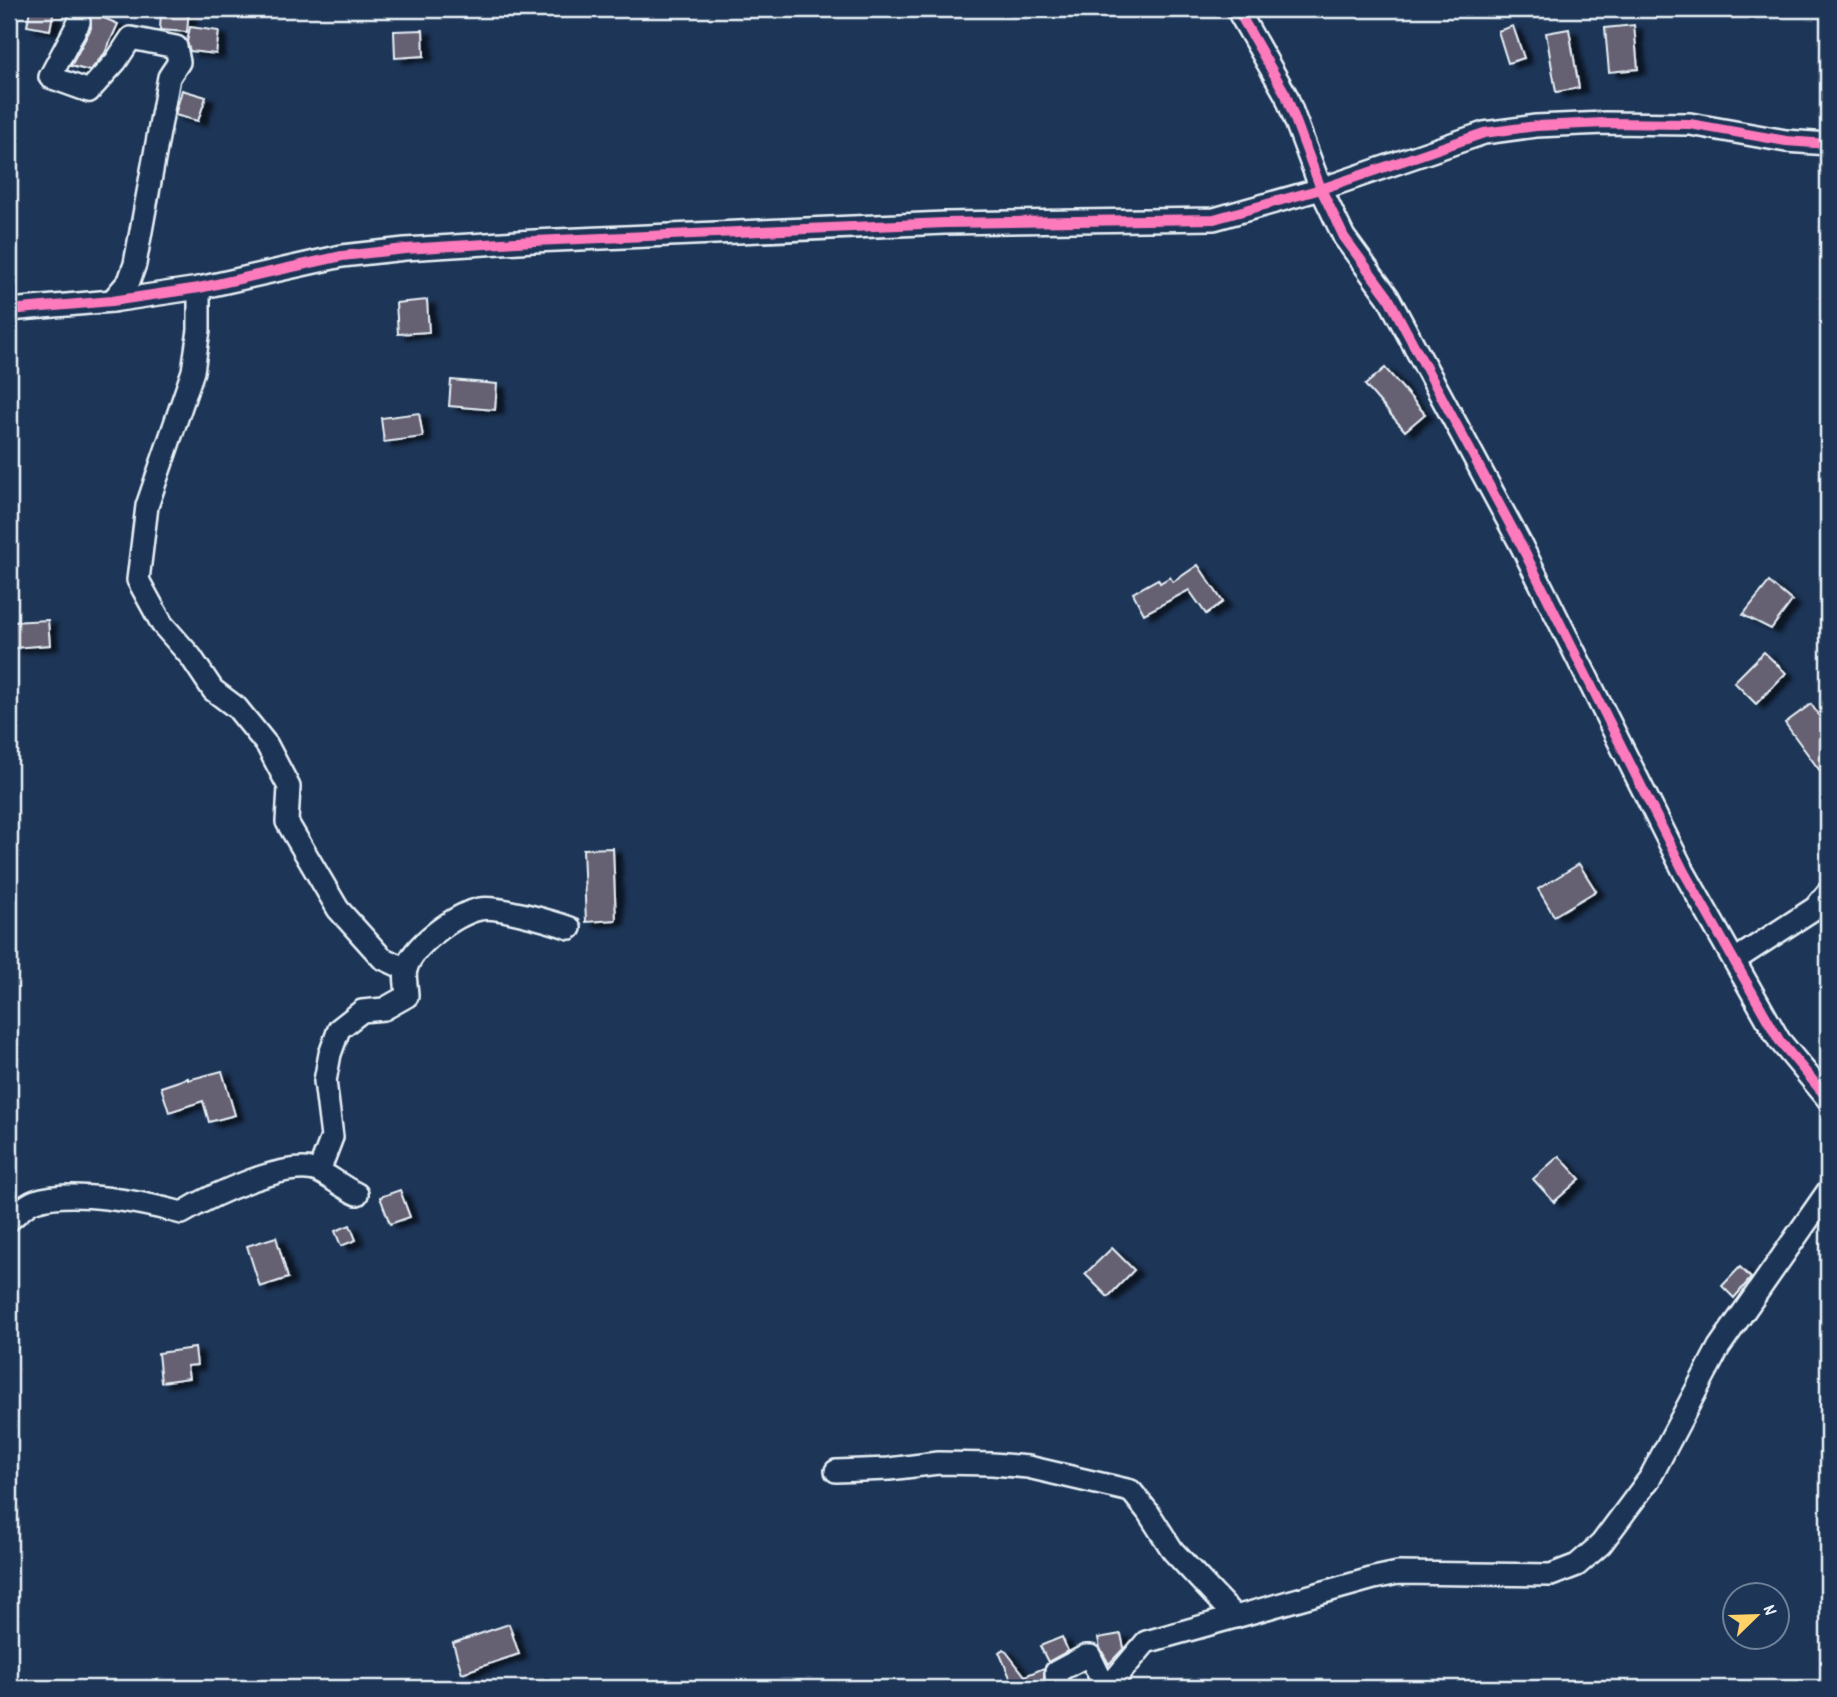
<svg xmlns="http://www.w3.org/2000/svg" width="1837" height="1697" font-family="Dekko,sans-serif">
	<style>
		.building { fill: #656072; stroke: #e8f1f8; stroke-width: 2; filter: url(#shadow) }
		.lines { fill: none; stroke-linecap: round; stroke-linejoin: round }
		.minor-casing { stroke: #e8f1f8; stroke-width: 26 }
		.minor { stroke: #1d3557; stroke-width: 21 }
		.cycleway-casing { stroke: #1d3557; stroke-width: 15 }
		.cycleway { stroke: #fd7abc; stroke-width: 10 }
	</style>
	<defs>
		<filter id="shadow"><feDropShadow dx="8" dy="4.5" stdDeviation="2" flood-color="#0009"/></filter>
	</defs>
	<rect width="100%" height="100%" fill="#1d3557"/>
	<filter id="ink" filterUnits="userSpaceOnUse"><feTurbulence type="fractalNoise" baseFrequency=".0143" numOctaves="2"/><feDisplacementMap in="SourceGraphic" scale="14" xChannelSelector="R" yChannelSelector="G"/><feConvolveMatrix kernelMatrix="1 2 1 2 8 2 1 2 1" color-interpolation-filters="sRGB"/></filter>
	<g filter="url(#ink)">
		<g class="building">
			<path d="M30,9H54L50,30L27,26Z"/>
			<path d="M161,9H189L187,32L160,30Z"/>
			<path d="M90,12L118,24L105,53L90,71L71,66L91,28Z"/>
			<path d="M1634,25L1638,69L1609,72L1605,28Z"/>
			<path d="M1513,26L1524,58L1508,63L1498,31Z"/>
			<path d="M190,27L219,31L216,54L190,51L187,42Z"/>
			<path d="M1569,29L1579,88L1556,92L1546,33Z"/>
			<path d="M423,30L424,56L395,58L394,31Z"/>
			<path d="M182,90L206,97L198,121L175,115Z"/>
			<path d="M427,300L429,332L398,334L396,303Z"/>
			<path d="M1385,368L1425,414L1405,431L1365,385Z"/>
			<path d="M451,380L497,384L495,410L449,406Z"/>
			<path d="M419,413L423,437L384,442L381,418Z"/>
			<path d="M1198,565L1223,602L1206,614L1189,590L1144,614L1133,593L1158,579L1160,583L1170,577L1173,582Z"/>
			<path d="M1769,582L1792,601L1771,629L1743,615Z"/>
			<path d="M48,620L50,645L13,648L11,622Z"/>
			<path d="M1764,652L1786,673L1756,704L1734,682Z"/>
			<path d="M1811,704L1828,729V782L1785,723Z"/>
			<path d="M613,848L616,920L586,922L583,849Z"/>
			<path d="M1579,864L1596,891L1554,916L1538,889Z"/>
			<path d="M222,1071L235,1115L209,1122L203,1101L169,1112L161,1087L188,1078V1080Z"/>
			<path d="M1559,1156L1580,1179L1554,1202L1533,1179Z"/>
			<path d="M400,1190L410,1217L390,1224L380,1197Z"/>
			<path d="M350,1225L356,1240L341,1246L335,1231Z"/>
			<path d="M276,1237L288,1278L260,1287L247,1246Z"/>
			<path d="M1112,1248L1134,1270L1108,1297L1085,1274Z"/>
			<path d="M1740,1267L1751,1278L1734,1298L1722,1286Z"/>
			<path d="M195,1348L197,1365L187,1366L189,1378L161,1382L158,1353Z"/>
			<path d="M509,1624L519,1654L462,1673L453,1643Z"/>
			<path d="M1121,1634L1124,1648L1109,1664L1100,1648L1098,1638Z"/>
			<path d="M1062,1637L1068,1651L1048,1662L1040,1646Z"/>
			<path d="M1004,1649L1025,1676L1044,1668V1688H997L1012,1682L999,1652Z"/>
		</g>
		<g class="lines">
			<g class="minor-casing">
				<g id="minor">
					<path d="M1237,9L1286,95L1321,189L1344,237L1388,297L1521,545L1684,872L1779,1040L1828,1099"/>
					<path d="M79,22L50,77L89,91L116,61L131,38L176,47L179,62L169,77L135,264L129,281L112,301"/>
					<path d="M199,288V330L193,371L147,506L138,580L162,624L191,657L213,690L237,708L267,745L289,787L287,822L338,909L382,958L406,969"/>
					<path d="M9,310L112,301L199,288L342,256L405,249L534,241L945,223L1214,219L1321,189L1484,133L1536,126L1605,123L1690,124L1786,141L1828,144"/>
					<path d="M1735,960L1815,908L1828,892"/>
					<path d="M319,1171L332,1137L325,1081L330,1054L339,1029L362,1011L384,1009L407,996C407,988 404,977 406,969C413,945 456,914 480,909C495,905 553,922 570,928"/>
					<path d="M9,1220C17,1214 26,1204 35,1201C72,1188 145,1203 182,1213C210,1196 289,1158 320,1172C332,1178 344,1188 357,1194"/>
					<path d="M836,1471L889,1469L938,1463L992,1464L1028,1467L1131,1491L1148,1512L1173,1551L1235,1617"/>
					<path d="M1057,1688L1056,1672L1086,1656H1090L1102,1681L1106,1684L1115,1679L1146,1642L1374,1578L1398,1573L1551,1575L1577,1565L1601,1544L1650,1478L1719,1347L1828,1191"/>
				</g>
			</g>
			<use href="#minor" class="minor"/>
			<g class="cycleway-casing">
				<g id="cycleway">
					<path d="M1237,9L1286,95L1321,189L1344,237L1388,297L1521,545L1684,872L1779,1040L1828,1099"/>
					<path d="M9,310L112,301L199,288L342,256L405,249L534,241L945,223L1214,219L1321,189L1484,133L1536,126L1605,123L1690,124L1786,141L1828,144"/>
				</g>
			</g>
			<use href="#cycleway" class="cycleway"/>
		</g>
	</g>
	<rect width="1837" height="1697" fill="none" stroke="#1d3557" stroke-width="35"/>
	<rect x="18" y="18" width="1802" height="1662" fill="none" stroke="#e8f1f8" stroke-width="2.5" filter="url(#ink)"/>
	<g transform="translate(1756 1616) rotate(67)"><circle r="33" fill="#1d3557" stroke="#6e8097" stroke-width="2"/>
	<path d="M0-5L12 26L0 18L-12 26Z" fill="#ffd166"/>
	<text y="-10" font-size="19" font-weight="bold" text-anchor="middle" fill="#e8f1f8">N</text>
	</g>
</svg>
